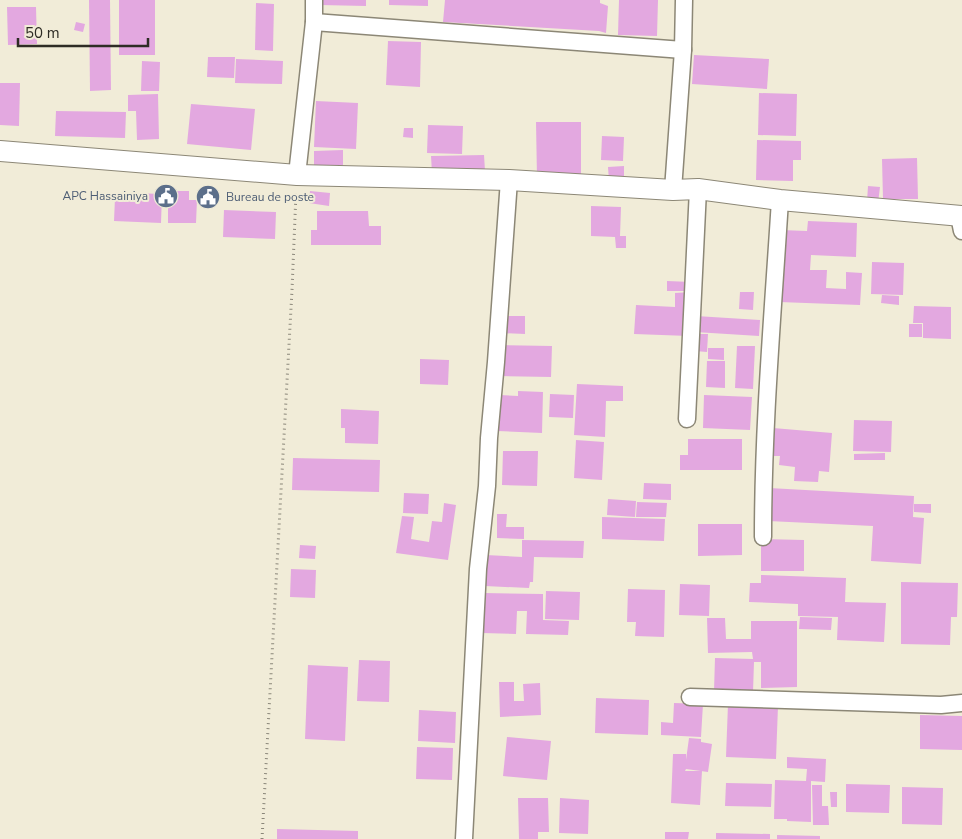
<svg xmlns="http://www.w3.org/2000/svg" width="962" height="839" font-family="'Nunito Sans',sans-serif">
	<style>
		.building { fill: #e3a8e0 }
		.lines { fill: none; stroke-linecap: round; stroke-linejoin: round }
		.minor-casing { stroke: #8c8776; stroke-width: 19 }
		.tertiary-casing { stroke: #8c8776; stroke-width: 22 }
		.path { stroke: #8a8679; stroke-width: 3; stroke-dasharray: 1 4; stroke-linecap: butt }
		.minor { stroke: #fff; stroke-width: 16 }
		.tertiary { stroke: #fff; stroke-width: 20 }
		.labels { text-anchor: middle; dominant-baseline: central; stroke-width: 4; stroke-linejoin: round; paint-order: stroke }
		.service-label { font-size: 12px; fill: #4e5e75; stroke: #f1ecd8; text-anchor: end }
	</style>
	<rect width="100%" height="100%" fill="#f1ecd8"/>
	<g class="building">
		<path d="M89,0H110L111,90L90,91Z"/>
		<rect x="119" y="0" width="36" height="55"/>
		<path d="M320,0H366V6L320,5Z"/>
		<path d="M389,0H428V6L389,5Z"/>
		<path d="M445,0H600V3L608,6L606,33L599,31L443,22Z"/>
		<path d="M619,0H658L657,36L618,35Z"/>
		<path d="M256,3L274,4L273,51L255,50Z"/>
		<path d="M7,7H36L37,44L8,45Z"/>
		<path d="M76,22L85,24L83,32L74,30Z"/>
		<path d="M388,41L421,42L420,87L386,85Z"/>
		<path d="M694,55L769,59L767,89L692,84Z"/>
		<path d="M208,57H235L234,78L207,77Z"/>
		<path d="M236,59L283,61L282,84L235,83Z"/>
		<path d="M142,61L160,62L159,91H141Z"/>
		<path d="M0,83H20L19,126L0,125Z"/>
		<path d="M759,93L797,94L796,136L758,135Z"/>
		<path d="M158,94L159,139L137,140L136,111H128V95Z"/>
		<path d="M316,101L358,103L356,149L314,147Z"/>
		<path d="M191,104L255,109L251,150L187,144Z"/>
		<path d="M56,111L126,112L125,138L55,136Z"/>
		<path d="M536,122H581V177L537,178Z"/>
		<path d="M428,125L463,126L462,154L427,153Z"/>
		<path d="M404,128H413V138L403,137Z"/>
		<path d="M602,136L624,137L623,161L601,160Z"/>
		<path d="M757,140L801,141V160H793V181L756,180Z"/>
		<path d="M343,150V165L314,166V151Z"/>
		<path d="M484,155L485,171L432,173L431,156Z"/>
		<path d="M917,158L918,199H883L882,159Z"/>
		<path d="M624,166V180L609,181L608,167Z"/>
		<path d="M868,186L880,187L878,203L867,202Z"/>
		<path d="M168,191H189V200H197L196,223H168Z"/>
		<path d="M310,191L330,193L329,206L309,203Z"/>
		<path d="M133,193L162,194L161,223L114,221L115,198L133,199Z"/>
		<path d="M591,206L621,207L620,236H626V248H616L615,237L591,236Z"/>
		<path d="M224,210L276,212L275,239L223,237Z"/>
		<path d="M317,211H368L369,226H381V245H311V230H317Z"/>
		<path d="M808,221L857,223L856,257L811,255L810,270H827L826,288L846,289V272L862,273L860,305L779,302L781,230L807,231Z"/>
		<path d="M872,262L904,263L903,295L871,294Z"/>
		<path d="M667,281L691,282L690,291H667Z"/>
		<path d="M691,292V307H684L690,308L689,336L634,334L636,305L675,307V293Z"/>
		<path d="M740,292H754L753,310L739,309Z"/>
		<path d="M882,295L899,296V305L881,303Z"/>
		<path d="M914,306L951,307V339L923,338V323H913Z"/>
		<path d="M502,316H525V334L501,333Z"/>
		<path d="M696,316L760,320L759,336L695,332Z"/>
		<rect x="909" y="324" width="13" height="13"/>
		<path d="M696,334H708L707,352L695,351Z"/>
		<path d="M501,345L552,346L551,377L500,376Z"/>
		<path d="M737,346H755L753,389L735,388Z"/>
		<path d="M708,348H724V360L708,359Z"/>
		<path d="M420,359L449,360L448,385L420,384Z"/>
		<path d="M707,361H725V388L706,387Z"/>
		<path d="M577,384L623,386V401H606L605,437L574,435Z"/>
		<path d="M518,391L543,392L542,433L498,431L499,395L518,396Z"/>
		<path d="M550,394L574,395L573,418L549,417Z"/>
		<path d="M704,395L752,397L750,430L703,428Z"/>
		<path d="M341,409L379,411L378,444L345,443V428H341Z"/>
		<path d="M854,420L892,421L891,452L853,451Z"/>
		<path d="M773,428L832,433L829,472L819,471L818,482L794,481L795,467L779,465L780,456H771Z"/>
		<path d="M688,439H742V470H680V455H688Z"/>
		<path d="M576,440L604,442L602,480L574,478Z"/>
		<path d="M503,451H538L537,486L502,485Z"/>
		<path d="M885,453V460H854V454Z"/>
		<path d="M293,458L380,460L379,492L292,490Z"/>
		<path d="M644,483L671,484V500L643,499Z"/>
		<path d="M769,488L914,496L913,517L924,518L921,564L871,561L873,526L768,521Z"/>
		<path d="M404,493L429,494L428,514L403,513Z"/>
		<path d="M608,499L636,501L635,517L607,515Z"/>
		<path d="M637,502L667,503L666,517H636Z"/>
		<path d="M444,503L456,505L448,560L396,553L402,516L414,517L411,539L429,542L432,521L442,522Z"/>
		<path d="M914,504H931V513L914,512Z"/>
		<path d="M497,514H507L506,527H524V539L497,538Z"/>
		<path d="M602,517L665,519L664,541L602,539Z"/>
		<path d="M698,524H742V555L698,556Z"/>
		<path d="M761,539L804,540V571H761Z"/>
		<path d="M522,540L584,541L583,558L534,557L533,582H530L529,588L485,586L486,555L522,557Z"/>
		<path d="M300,545L316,546L315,559L299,558Z"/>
		<path d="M291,569L316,570L315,598L290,597Z"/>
		<path d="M761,575L846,578L845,602L886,603L884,642L837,640L838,617L798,616V604L749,602L750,583H761Z"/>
		<path d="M901,582L958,583L957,617H951L950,645L901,644Z"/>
		<path d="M680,584L710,585L709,616L679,615Z"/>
		<path d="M628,589L665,590L664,637L635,636L636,622H627Z"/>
		<path d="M546,591L580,592L579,620L545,619Z"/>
		<path d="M483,593L543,594V620L569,621L568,635L526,634L527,611H517L516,634L482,633Z"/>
		<path d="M800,617L832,618L831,630L799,629Z"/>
		<path d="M707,618H725L726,639H751V621H797V687L761,688V662H754L753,692L714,691L715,658L753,659L752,652L708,653Z"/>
		<path d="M359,660L390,661L389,702L357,701Z"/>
		<path d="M308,665L348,667L345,741L305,739Z"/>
		<path d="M499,682H514V701H524L523,684L540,683L541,715L500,717Z"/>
		<path d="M596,698L649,700L648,735L595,733Z"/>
		<path d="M674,703L703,704L701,737L661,735V722L673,723Z"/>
		<path d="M728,704L778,706L776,759L726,757Z"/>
		<path d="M419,710L456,712L455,743L418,741Z"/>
		<path d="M920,715L962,716V750L920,749Z"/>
		<path d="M507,737L551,741L547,780L503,776Z"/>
		<path d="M689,738L701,739V742L712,744L708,772L686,769L685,771H702L700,805L671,803L673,754H686V760Z"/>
		<path d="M417,747L453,748L452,780L416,779Z"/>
		<path d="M787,757L826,759L825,782L811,781V822L787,821V819H774L775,780L806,781L807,769L787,768Z"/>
		<path d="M726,783L772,784L771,807L725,806Z"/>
		<path d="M846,784L890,785L889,813L846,812Z"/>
		<path d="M812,785H822V806H828L829,825H813Z"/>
		<path d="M902,787L943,788L942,825L902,824Z"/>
		<path d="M830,792H837V807H831Z"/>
		<path d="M518,798H548L549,832H538V839H519Z"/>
		<path d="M560,798L589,800L588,834L559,833Z"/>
		<path d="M277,829L358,831V839H277Z"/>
		<path d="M665,832H689L688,839H665Z"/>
		<path d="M716,833L770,834V839H716Z"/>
		<path d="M777,835L820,836V839H777Z"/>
	</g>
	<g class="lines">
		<g class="minor-casing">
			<g id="minor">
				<path d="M314,22L683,50"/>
				<path d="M297,175L314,22V0"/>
				<path d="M673,190L683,50L684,0"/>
				<path d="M959,216L962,231"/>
				<path d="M687,419L698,189"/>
				<path d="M763,537C763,424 773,312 780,200"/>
				<path d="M690,697L941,705L962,703"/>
				<path d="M464,839L478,569L487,486L489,438L496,362L509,180"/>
			</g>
		</g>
		<g class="tertiary-casing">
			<path id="tertiary" d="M0,151L297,175L509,180L673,190L698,189L780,200L962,216"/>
		</g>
		<path class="path" d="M262,839L292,290L296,193"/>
		<use href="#minor" class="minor"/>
		<use href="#tertiary" class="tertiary"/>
	</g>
	<defs>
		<g id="civic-disc" transform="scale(1.25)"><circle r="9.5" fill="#5c6f8a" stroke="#f1ecd8"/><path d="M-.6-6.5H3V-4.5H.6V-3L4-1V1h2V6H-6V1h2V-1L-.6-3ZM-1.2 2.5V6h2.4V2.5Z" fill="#fff"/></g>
	</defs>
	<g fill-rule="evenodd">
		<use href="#civic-disc" x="166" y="196"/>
		<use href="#civic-disc" x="208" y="197"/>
	</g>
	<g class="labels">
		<g class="service-label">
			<text x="148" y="196">APC Hassainiya</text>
			<text x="226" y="197" text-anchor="start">Bureau de poste</text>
		</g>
	</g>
	<path d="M18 38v8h130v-8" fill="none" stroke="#2e2c25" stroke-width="2.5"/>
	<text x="25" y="38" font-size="15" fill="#2e2c25" stroke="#f1ecd8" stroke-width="4" paint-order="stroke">50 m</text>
</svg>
